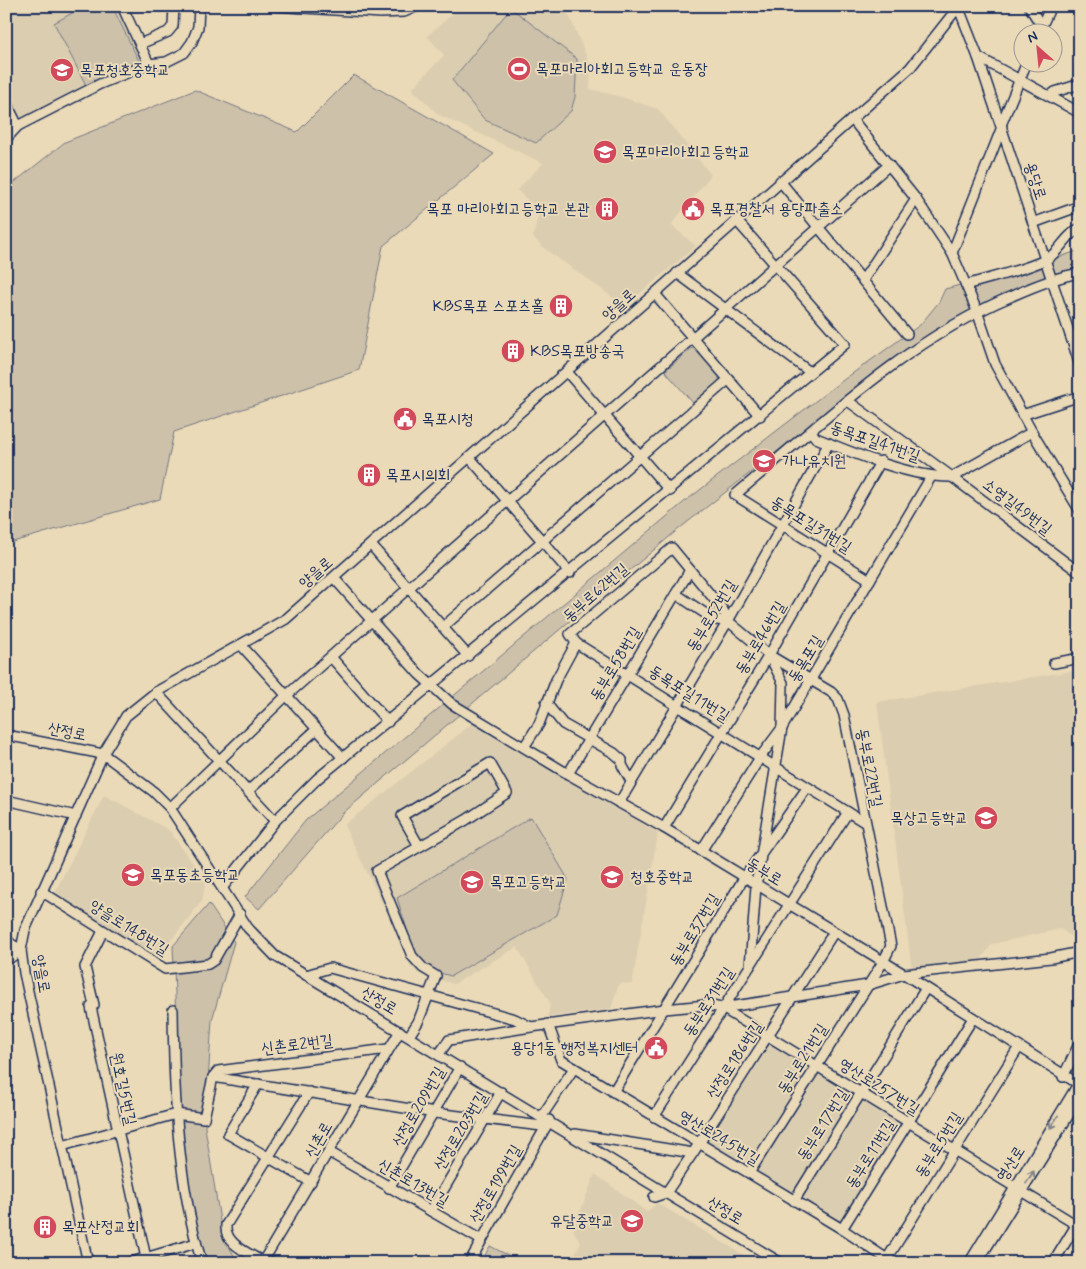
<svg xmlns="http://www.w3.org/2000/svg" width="1086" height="1269" font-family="Mynerve,'Poor Story',sans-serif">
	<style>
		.built { fill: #dbcdb0 }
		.green { fill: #cdc1aa; stroke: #747884 }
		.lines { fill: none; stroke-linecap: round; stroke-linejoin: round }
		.minor-casing { stroke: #1b2f5e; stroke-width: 12 }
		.minor { stroke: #ebdab7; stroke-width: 9 }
		.oneway { stroke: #83848a }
		.labels { text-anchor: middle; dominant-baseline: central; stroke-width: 4; stroke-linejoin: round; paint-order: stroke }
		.poi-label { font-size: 16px; fill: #1b2f5e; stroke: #ebdab7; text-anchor: start }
		.street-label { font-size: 16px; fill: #1b2f5e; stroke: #ebdab7 }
	</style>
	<rect width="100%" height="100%" fill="#ebdab7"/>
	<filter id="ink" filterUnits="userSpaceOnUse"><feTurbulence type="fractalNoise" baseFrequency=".02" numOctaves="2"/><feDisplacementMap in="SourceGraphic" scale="10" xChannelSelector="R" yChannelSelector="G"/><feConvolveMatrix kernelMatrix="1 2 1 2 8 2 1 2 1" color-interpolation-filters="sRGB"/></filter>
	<g filter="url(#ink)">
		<g class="built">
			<path d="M6,6H116L141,56L139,61L98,78L24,117L17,115L6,93Z"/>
			<path d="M462,6H557L568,13L591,67L590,89L622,97L658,109L711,175L671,225L696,246L625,306L545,249L533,237L539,211L517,190L543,163L439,115L412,89L444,55L427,36Z"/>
			<path d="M1072,671L1080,714V944L1061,929L992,944L978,963L912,970L877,702Z"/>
			<path d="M473,723L658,833L632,984L619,983L611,1009L548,1017L550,1003L517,947L454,984L419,974L411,967L386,911L344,825Z"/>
			<path d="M104,795L169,830L206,882L202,901L157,958L53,896Z"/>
			<path d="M768,1037L910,1123L848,1229L904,1263H893L699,1143Z"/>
			<path d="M595,1174L647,1212L657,1203L757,1263H555L571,1260L581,1243L573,1230Z"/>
		</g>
		<g class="green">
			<path d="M85,6H112L139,61L86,85L54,23Z"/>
			<path d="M511,8L577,59L575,97L571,111L536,143L485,120L452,80Z"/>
			<path d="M354,75L494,154L383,246L359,370L174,432L160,499L6,544V189L65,142L195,90L297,132Z"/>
			<path d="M1080,250V269L1041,279L981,304L977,302L971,287Z"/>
			<path d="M960,285L963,288L971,311L949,322L892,361L675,532L343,813L259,909L245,897L306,820L683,503L835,386L920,325L939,302L945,289Z"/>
			<path d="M692,348L697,349L719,375V381L693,403L665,371Z"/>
			<path d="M531,817L568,879L557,915L451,976L433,971L416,958L397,898Z"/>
			<path d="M209,904L234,942L212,1020L205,1127L222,1233L238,1263H206C177,1161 178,1051 173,946Z"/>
			<path d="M490,1246L523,1263H481Z"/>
		</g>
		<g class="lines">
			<g class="minor-casing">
				<g id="minor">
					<path d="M122,6L149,64"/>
					<path d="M273,6L381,13L404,12L418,6"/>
					<path d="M958,6L978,57L1080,365"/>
					<path d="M1029,6L1042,27"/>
					<path d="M1039,32L1051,6"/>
					<path d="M140,44L168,32L173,26L174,6"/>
					<path d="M978,57L1080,113"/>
					<path d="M1050,96L1055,92L1080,84"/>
					<path d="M6,102L18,126"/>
					<path d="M852,119L916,199L952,253L977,311L995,364L1032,432L1080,511"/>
					<path d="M1001,125L1027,62"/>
					<path d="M6,139L18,126L100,84L149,64L166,62L184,53L192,42L198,27L199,6"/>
					<path d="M780,181L907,334"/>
					<path d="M1033,223L1080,206"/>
					<path d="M952,253L1002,127"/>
					<path d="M677,273L810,372"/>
					<path d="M863,280L916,199"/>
					<path d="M966,285C992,277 1021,271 1045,260C1060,253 1065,235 1080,228"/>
					<path d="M655,294L760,416"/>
					<path d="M567,372L670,491"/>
					<path d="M848,401L952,477L1032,432"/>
					<path d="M1022,415L1080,396"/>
					<path d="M811,432L816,438C853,453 912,478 952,477L1080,573"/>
					<path d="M470,458L570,573"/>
					<path d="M371,545L468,656"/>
					<path d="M334,578L419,674L452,704L568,774L664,828L904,974L1080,1085"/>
					<path d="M870,580L735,495C823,422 905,341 1012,296C1034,286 1056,277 1080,273"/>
					<path d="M676,594L715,620L728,621L769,655L831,692L838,699L844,715L891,946L883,962L749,1173"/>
					<path d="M728,621L723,610L672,548L570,634L576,643L864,822"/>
					<path d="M443,627L729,379"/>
					<path d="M241,645L343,758"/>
					<path d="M331,657L388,722"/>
					<path d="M1054,663L1080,658"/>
					<path d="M156,692L275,821"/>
					<path d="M546,703L563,724L614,753L622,760V765L631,781"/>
					<path d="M6,735L103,754L154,792L170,808L248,928L275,956L781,1263"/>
					<path d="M524,747L539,724L556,680L576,643"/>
					<path d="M568,774L690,570"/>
					<path d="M248,791L317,729"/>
					<path d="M6,800L76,816"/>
					<path d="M619,803L728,621L829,443"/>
					<path d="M170,808L286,696L889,165"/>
					<path d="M664,828L769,655L881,461"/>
					<path d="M701,851L761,756L782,728L931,477"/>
					<path d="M223,887L275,821L317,779L845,344L736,220"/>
					<path d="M41,891L165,969L208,964L214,960L240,914"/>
					<path d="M103,931L85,967L94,1005L91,1007L146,1258"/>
					<path d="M6,937L10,943L21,950L6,961"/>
					<path d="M750,966L756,886L782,728L783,683L769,655"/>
					<path d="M306,975L330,968L515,1019L531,1027L665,1009L706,1005L722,1008L868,985L904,974L1051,958L1080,952"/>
					<path d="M722,1008L1080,1227"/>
					<path d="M173,1010C174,1095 177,1181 202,1263"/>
					<path d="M548,1024L561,1060L842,1229L893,1263"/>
					<path d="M409,1036L418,1022L436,976L423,968L412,956L377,871L466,820L507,793L490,763L402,816L419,846"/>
					<path d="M439,1054L449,1040L531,1027"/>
					<path d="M213,1077L435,1113L542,1126L549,1120"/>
					<path d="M1063,1077L1080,1042"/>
					<path d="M258,1084L228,1134L311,1182"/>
					<path d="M613,1092L744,878L807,788"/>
					<path d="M542,1116L574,1068"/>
					<path d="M654,1117L848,812"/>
					<path d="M575,1134L693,1153"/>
					<path d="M62,1146L176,1114L204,1118L213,1077L218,1071L388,1049"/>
					<path d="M329,1152L481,1240"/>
					<path d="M389,1188L460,1067"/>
					<path d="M654,1197L666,1193L693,1153L834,932"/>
					<path d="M794,1201L926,988"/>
					<path d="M431,1211L501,1092"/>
					<path d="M842,1229L973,1018"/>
					<path d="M887,1259L1019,1047"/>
					<path d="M263,1262C249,1253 224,1244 226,1225L309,1092"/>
					<path d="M88,1263L24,973L21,950L25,930L103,754L126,716L156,692L286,619L910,68L959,6"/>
					<path d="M128,1263L196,1243"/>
					<path d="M262,1263L400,1031"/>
					<path d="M469,1263L548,1123"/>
					<path d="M969,1263L1080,1081"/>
					<path d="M977,1263L1080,1097"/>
					<path d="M1053,1263L1080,1219"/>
				</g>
			</g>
			<use href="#minor" class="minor"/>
		</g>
		<defs><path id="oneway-shaft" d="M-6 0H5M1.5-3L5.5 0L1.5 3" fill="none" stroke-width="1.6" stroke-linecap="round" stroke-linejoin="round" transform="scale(1.25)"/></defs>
		<g class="oneway">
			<use href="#oneway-shaft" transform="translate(1054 1122) rotate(122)"/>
			<use href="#oneway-shaft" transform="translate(1030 1177) rotate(-58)"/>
		</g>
	</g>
	<defs>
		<g id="stadium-disc" transform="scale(1.25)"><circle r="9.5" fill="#d1495b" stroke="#ebdab7"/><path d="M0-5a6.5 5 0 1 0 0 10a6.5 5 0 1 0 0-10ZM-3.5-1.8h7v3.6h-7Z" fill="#fff"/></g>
		<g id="school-disc" transform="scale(1.25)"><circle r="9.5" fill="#d1495b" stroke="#ebdab7"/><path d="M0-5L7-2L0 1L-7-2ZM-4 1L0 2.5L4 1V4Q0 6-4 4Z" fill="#fff"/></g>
		<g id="building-disc" transform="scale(1.25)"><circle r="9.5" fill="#d1495b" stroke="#ebdab7"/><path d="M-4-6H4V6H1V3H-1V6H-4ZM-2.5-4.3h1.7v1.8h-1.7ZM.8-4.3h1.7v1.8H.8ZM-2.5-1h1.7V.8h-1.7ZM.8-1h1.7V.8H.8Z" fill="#fff"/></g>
		<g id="civic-disc" transform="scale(1.25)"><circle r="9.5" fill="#d1495b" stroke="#ebdab7"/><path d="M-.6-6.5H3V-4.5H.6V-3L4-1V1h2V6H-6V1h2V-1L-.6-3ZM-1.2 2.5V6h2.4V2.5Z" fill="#fff"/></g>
	</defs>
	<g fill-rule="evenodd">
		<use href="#stadium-disc" x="519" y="69"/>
		<use href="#school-disc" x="62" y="70"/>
		<use href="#school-disc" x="605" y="152"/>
		<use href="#building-disc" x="607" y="209"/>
		<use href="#civic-disc" x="693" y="209"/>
		<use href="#building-disc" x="561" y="306"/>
		<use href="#building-disc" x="513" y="351"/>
		<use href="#civic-disc" x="405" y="419"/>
		<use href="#school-disc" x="764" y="461"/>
		<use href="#building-disc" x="369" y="475"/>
		<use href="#school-disc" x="986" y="818"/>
		<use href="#school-disc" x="133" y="875"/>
		<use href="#school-disc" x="612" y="877"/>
		<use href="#school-disc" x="472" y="882"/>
		<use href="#civic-disc" x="656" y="1048"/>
		<use href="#school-disc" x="632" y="1221"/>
		<use href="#building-disc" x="45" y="1227"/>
	</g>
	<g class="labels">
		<g class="poi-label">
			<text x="536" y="69">목포마리아회고등학교 운동장</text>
			<text x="80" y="70">목포청호중학교</text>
			<text x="622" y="152">목포마리아회고등학교</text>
			<text x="590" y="209" text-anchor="end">목포 마리아회고등학교 본관</text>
			<text x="710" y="209">목포경찰서 용당파출소</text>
			<text x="544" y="306" text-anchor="end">KBS목포 스포츠홀</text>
			<text x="530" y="351">KBS목포방송국</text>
			<text x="422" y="419">목포시청</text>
			<text x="782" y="461">가나유치원</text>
			<text x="386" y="475">목포시의회</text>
			<text x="968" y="818" text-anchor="end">목상고등학교</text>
			<text x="150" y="875">목포동초등학교</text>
			<text x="630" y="877">청호중학교</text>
			<text x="490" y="882">목포고등학교</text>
			<text x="638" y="1048" text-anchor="end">용당1동 행정복지센터</text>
			<text x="614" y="1221" text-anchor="end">유달중학교</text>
			<text x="62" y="1227">목포산정교회</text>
		</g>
		<g class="street-label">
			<text transform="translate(1035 181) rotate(72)">용당로</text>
			<text transform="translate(619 305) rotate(-42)">양을로</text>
			<text transform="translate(875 442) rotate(19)">동목포길41번길</text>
			<text transform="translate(1017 507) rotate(37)">소영길49번길</text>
			<text transform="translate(811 525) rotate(32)">동목포길31번길</text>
			<text transform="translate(316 573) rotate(-41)">양을로</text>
			<text transform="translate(596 593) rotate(-41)">동부로62번길</text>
			<text transform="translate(712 616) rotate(-59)">동부로52번길</text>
			<text transform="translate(761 638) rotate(-59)">동부로46번길</text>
			<text transform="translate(806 659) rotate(-59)">동목포길</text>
			<text transform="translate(616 664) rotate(-59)">동부로58번길</text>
			<text transform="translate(689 694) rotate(32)">동목포길11번길</text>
			<text transform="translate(67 732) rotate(11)">산정로</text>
			<text transform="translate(869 768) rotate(79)">동부로22번길</text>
			<text transform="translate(764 872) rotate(31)">동부로</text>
			<text transform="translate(129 928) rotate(32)">양을로148번길</text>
			<text transform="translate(695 930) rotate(-59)">동부로37번길</text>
			<text transform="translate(41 974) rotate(80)">양을로</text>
			<text transform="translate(379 1001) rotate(31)">산정로</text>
			<text transform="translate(709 1002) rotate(-57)">동부로31번길</text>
			<text transform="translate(297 1045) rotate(-7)">신촌로2번길</text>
			<text transform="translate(803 1059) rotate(-58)">동부로21번길</text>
			<text transform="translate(735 1060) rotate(-57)">산정로186번길</text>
			<text transform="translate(879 1087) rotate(32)">영산로257번길</text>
			<text transform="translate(123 1089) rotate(78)">원호길5번길</text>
			<text transform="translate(419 1107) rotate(-60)">산정로209번길</text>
			<text transform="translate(823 1125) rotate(-58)">동부로17번길</text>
			<text transform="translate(461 1131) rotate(-59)">산정로203번길</text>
			<text transform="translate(719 1138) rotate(31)">영산로245번길</text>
			<text transform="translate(319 1140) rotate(-60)">신촌로</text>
			<text transform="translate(939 1145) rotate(-58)">동부로5번길</text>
			<text transform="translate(871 1154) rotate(-58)">동부로11번길</text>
			<text transform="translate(1011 1164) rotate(-58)">영산로</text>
			<text transform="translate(413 1183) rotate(30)">신촌로13번길</text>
			<text transform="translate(496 1184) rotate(-60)">산정로199번길</text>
			<text transform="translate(725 1211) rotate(31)">산정로</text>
		</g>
	</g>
	<rect width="1086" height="1269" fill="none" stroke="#ebdab7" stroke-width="25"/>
	<rect x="12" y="12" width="1061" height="1244" fill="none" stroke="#1b2f5e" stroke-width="2" filter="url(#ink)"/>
	<g transform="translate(1038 48) rotate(333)"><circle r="24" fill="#ebdab7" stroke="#989693"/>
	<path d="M0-4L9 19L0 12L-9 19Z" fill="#d1495b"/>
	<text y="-8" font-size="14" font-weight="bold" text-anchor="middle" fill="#1b2f5e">N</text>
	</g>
</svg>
